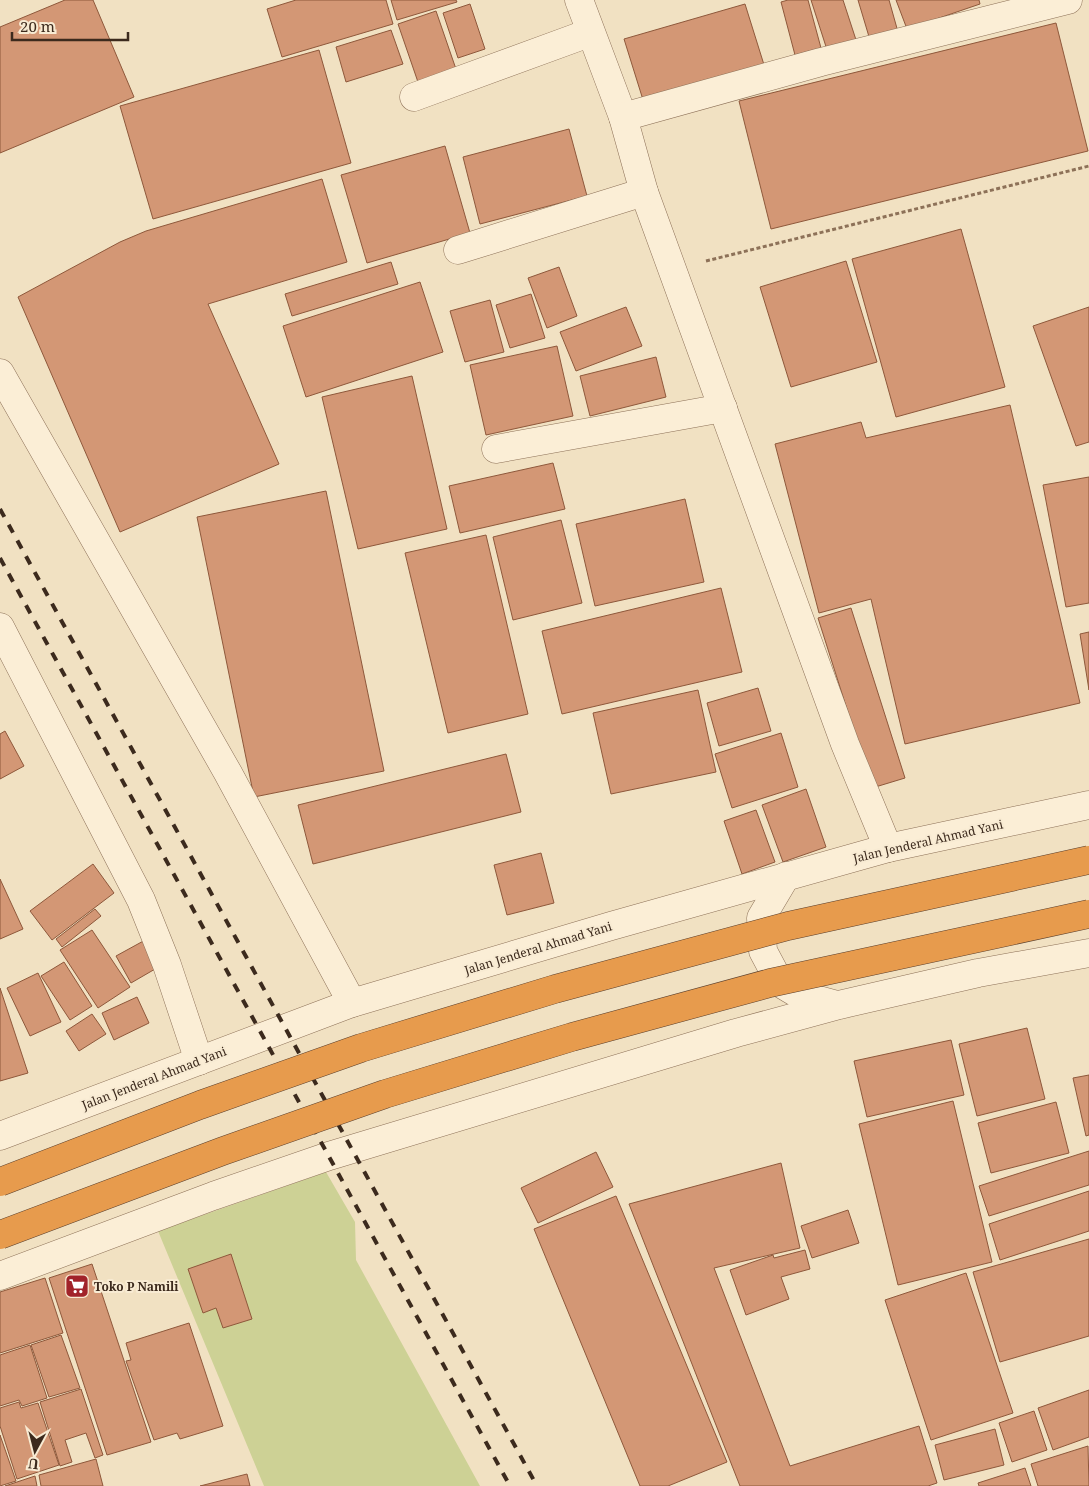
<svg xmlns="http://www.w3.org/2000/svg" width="1089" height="1486" font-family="'Noto Serif',serif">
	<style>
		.green { fill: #cdd195 }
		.building { fill: #d39775; stroke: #8e583b }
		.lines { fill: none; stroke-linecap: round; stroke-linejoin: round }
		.minor-casing { stroke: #8d7158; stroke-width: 29 }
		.path { stroke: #8d7158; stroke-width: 3; stroke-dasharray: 4 2.5; stroke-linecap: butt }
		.minor { stroke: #fbeed6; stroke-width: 28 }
		.rail { stroke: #3c2a1d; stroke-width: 4; stroke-dasharray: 9 9; stroke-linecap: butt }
		.highway-bridge-casing { stroke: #5b3f2c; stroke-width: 29; stroke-linecap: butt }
		.highway-bridge { stroke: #e79b4d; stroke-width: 28 }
		.labels { text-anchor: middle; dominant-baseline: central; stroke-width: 4; stroke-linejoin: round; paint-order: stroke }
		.street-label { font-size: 12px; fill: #3c2a1d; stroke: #f8ebd3 }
		.poi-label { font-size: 12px; font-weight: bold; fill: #3c2a1d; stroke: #f8ebd3; text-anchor: start }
	</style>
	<rect width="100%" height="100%" fill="#f1e1c2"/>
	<path class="green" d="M326,1172L355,1222L356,1260L480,1486H264L158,1231Z"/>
	<g class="building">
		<path d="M65,0H93L134,97L0,153V27Z"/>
		<path d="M296,0H386L393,24L282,57L267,9Z"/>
		<path d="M391,0H456L457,2L397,20Z"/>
		<path d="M788,0H808L821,48L795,55L781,2Z"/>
		<path d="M811,0H843L858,46L829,56Z"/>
		<path d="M858,0H889L898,32L870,40Z"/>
		<path d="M896,0H979L980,4L907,29Z"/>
		<path d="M470,4L485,49L458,58L443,13Z"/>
		<path d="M745,4L765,68L644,103L624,39Z"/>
		<path d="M436,11L457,72L419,85L398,24Z"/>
		<path d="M1056,23L1088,151L771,229L739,101Z"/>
		<path d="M391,30L403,64L346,82L336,47Z"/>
		<path d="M319,50L351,163L153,219L120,106Z"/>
		<path d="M569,129L587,196L480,224L463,157Z"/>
		<path d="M445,146L470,233L367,263L341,175Z"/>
		<path d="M322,179L347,262L208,304L279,464L120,532L18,297L120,242L146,231Z"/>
		<path d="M961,229L1005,387L896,417L852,259Z"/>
		<path d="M846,261L877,362L791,387L760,287Z"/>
		<path d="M391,262L398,284L292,316L285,294Z"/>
		<path d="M559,267L577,316L547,328L528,278Z"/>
		<path d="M420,282L443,352L306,397L283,326Z"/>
		<path d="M531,294L545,338L510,348L496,305Z"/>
		<path d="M490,300L504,352L465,362L450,311Z"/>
		<path d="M626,307L642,346L576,371L560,332Z"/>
		<path d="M1089,307V442L1076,446L1033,326Z"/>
		<path d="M557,346L573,416L486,435L470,365Z"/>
		<path d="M656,357L666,397L590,416L580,376Z"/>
		<path d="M412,376L447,529L358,549L322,397Z"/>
		<path d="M1010,405L1080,703L905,744L871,599L819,613L775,444L861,422L866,438Z"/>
		<path d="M553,463L565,509L460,533L449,486Z"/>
		<path d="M1089,477V603L1066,607L1043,485Z"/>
		<path d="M326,491L384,771L254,797L197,517Z"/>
		<path d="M685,499L704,582L595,606L576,524Z"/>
		<path d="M561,520L582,603L513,620L493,537Z"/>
		<path d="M486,535L528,714L448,733L405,553Z"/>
		<path d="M721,588L742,672L562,714L542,631Z"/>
		<path d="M851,608L905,778L872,788L818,618Z"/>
		<path d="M1089,632V690L1080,634Z"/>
		<path d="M758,688L771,731L719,746L707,703Z"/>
		<path d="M698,690L716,772L611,794L593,713Z"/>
		<path d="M5,731L24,766L0,779V734Z"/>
		<path d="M781,733L798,787L732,808L715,754Z"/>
		<path d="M506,754L521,812L313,864L298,805Z"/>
		<path d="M806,789L826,847L783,862L762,805Z"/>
		<path d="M756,810L775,862L742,874L724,821Z"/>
		<path d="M541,853L554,903L507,915L494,865Z"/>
		<path d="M93,864L114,893L52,940L30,911Z"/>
		<path d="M0,879L23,929L0,939Z"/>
		<path d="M95,909L101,916L62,947L56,939Z"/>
		<path d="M92,930L130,987L98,1008L60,950Z"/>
		<path d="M147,939L162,965L131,983L116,956Z"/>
		<path d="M64,962L92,1006L70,1020L41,976Z"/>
		<path d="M38,973L61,1022L30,1036L7,988Z"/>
		<path d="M0,988L28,1073L0,1081Z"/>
		<path d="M137,997L149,1023L114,1040L102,1013Z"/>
		<path d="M92,1014L106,1034L79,1051L66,1031Z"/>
		<path d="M1027,1028L1045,1099L977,1116L959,1044Z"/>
		<path d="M951,1040L964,1095L867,1117L854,1061Z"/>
		<path d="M1089,1075V1135L1086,1136L1073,1078Z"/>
		<path d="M953,1101L992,1262L898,1285L859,1124Z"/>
		<path d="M1056,1102L1069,1153L991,1173L978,1123Z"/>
		<path d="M1089,1151V1185L989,1216L979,1186Z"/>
		<path d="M596,1152L613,1187L538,1223L521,1188Z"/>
		<path d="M781,1163L800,1248L714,1268L790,1466L919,1426L937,1483L928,1486H740L629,1204Z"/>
		<path d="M1089,1191V1231L1000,1260L989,1224Z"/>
		<path d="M616,1196L727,1462L668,1486H640L534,1229Z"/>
		<path d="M848,1210L859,1243L812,1258L801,1226Z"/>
		<path d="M1089,1239V1336L1000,1362L973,1272Z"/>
		<path d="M805,1250L810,1269L781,1277L789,1299L746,1315L730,1270L773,1255L774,1258Z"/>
		<path d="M231,1254L252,1319L223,1328L216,1308L203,1313L188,1269Z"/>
		<path d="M92,1264L151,1442L107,1455L49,1278Z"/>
		<path d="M966,1273L1013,1413L931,1440L885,1300Z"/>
		<path d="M45,1278L63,1333L0,1353V1292Z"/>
		<path d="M189,1323L223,1426L180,1439L177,1433L154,1440L126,1361L131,1360L126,1343Z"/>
		<path d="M61,1335L80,1388L49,1397L31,1345Z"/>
		<path d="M30,1345L47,1398L22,1406L19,1400L0,1406V1355Z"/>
		<path d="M81,1389L103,1455L95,1458L86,1433L65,1440L72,1462L60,1466L40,1402Z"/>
		<path d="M1089,1390V1437L1053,1450L1038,1408Z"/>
		<path d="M19,1402L21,1408L38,1403L59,1465L17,1479L0,1426V1408Z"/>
		<path d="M1034,1411L1047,1450L1012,1462L999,1423Z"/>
		<path d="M995,1429L1004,1465L944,1480L935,1445Z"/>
		<path d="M0,1435L16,1481L0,1486Z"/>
		<path d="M1088,1446L1089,1486H1038L1031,1464Z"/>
		<path d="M96,1459L103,1486H41L39,1475Z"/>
		<path d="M1025,1468L1031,1486H979L978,1483Z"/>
		<path d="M247,1474L250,1486H200Z"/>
		<path d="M35,1476L37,1486H5Z"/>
	</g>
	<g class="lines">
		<g class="minor-casing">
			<g id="minor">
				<path d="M579,0L623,117L644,192L845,744L888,848"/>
				<path d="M414,97L589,33"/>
				<path d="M623,117L821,62L1068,0"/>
				<path d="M458,250L644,192"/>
				<path d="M0,373L228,773L352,1003"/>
				<path d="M496,449L723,408"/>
				<path d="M0,627L141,900L167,965L199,1061"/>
				<path d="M786,876L761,918L763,951L780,983L800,995L837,1005"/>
				<path d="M0,1136L352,1003L611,926L888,848L1089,805"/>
				<path d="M0,1276L213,1196L329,1156L736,1033L839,1005L978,973L1089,953"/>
			</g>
		</g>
		<path class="path" d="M706,261L1089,166"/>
		<use href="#minor" class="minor"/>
		<g class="rail">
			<path d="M0,509L537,1486"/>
			<path d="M0,558L510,1486"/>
		</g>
		<g class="highway-bridge-casing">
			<g id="highway-bridge">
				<path d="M0,1182L200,1105L361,1048L555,989L788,926L1089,860"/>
				<path d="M0,1235L223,1151L385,1094L572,1037L770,983L1089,914"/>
			</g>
		</g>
		<use href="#highway-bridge" class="highway-bridge"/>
	</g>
	<defs>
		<g id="supermarket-square" transform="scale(1.25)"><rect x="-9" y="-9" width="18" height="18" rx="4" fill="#a1232a" stroke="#f8ebd3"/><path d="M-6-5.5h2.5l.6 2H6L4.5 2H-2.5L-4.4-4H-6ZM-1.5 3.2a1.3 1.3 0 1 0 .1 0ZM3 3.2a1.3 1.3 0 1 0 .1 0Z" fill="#fff"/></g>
	</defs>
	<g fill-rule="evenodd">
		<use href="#supermarket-square" x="77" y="1286"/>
	</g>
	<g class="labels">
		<g class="street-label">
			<text transform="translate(928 841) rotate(-13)">Jalan Jenderal Ahmad Yani</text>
			<text transform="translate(538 948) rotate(-17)">Jalan Jenderal Ahmad Yani</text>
			<text transform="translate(154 1078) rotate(-21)">Jalan Jenderal Ahmad Yani</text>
		</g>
		<g class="poi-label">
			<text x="94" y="1286">Toko P Namili</text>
		</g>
	</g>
	<g transform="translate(35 1451) rotate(187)" stroke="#f8ebd3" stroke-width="4" paint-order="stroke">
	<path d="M0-4L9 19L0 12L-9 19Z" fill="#3c2a1d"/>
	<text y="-8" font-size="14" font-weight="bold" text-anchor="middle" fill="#3c2a1d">U</text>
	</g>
	<path d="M12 32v8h116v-8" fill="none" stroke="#3c2a1d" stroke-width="2.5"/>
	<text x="20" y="32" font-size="15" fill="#3c2a1d" stroke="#f8ebd3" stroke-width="4" paint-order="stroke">20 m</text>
</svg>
